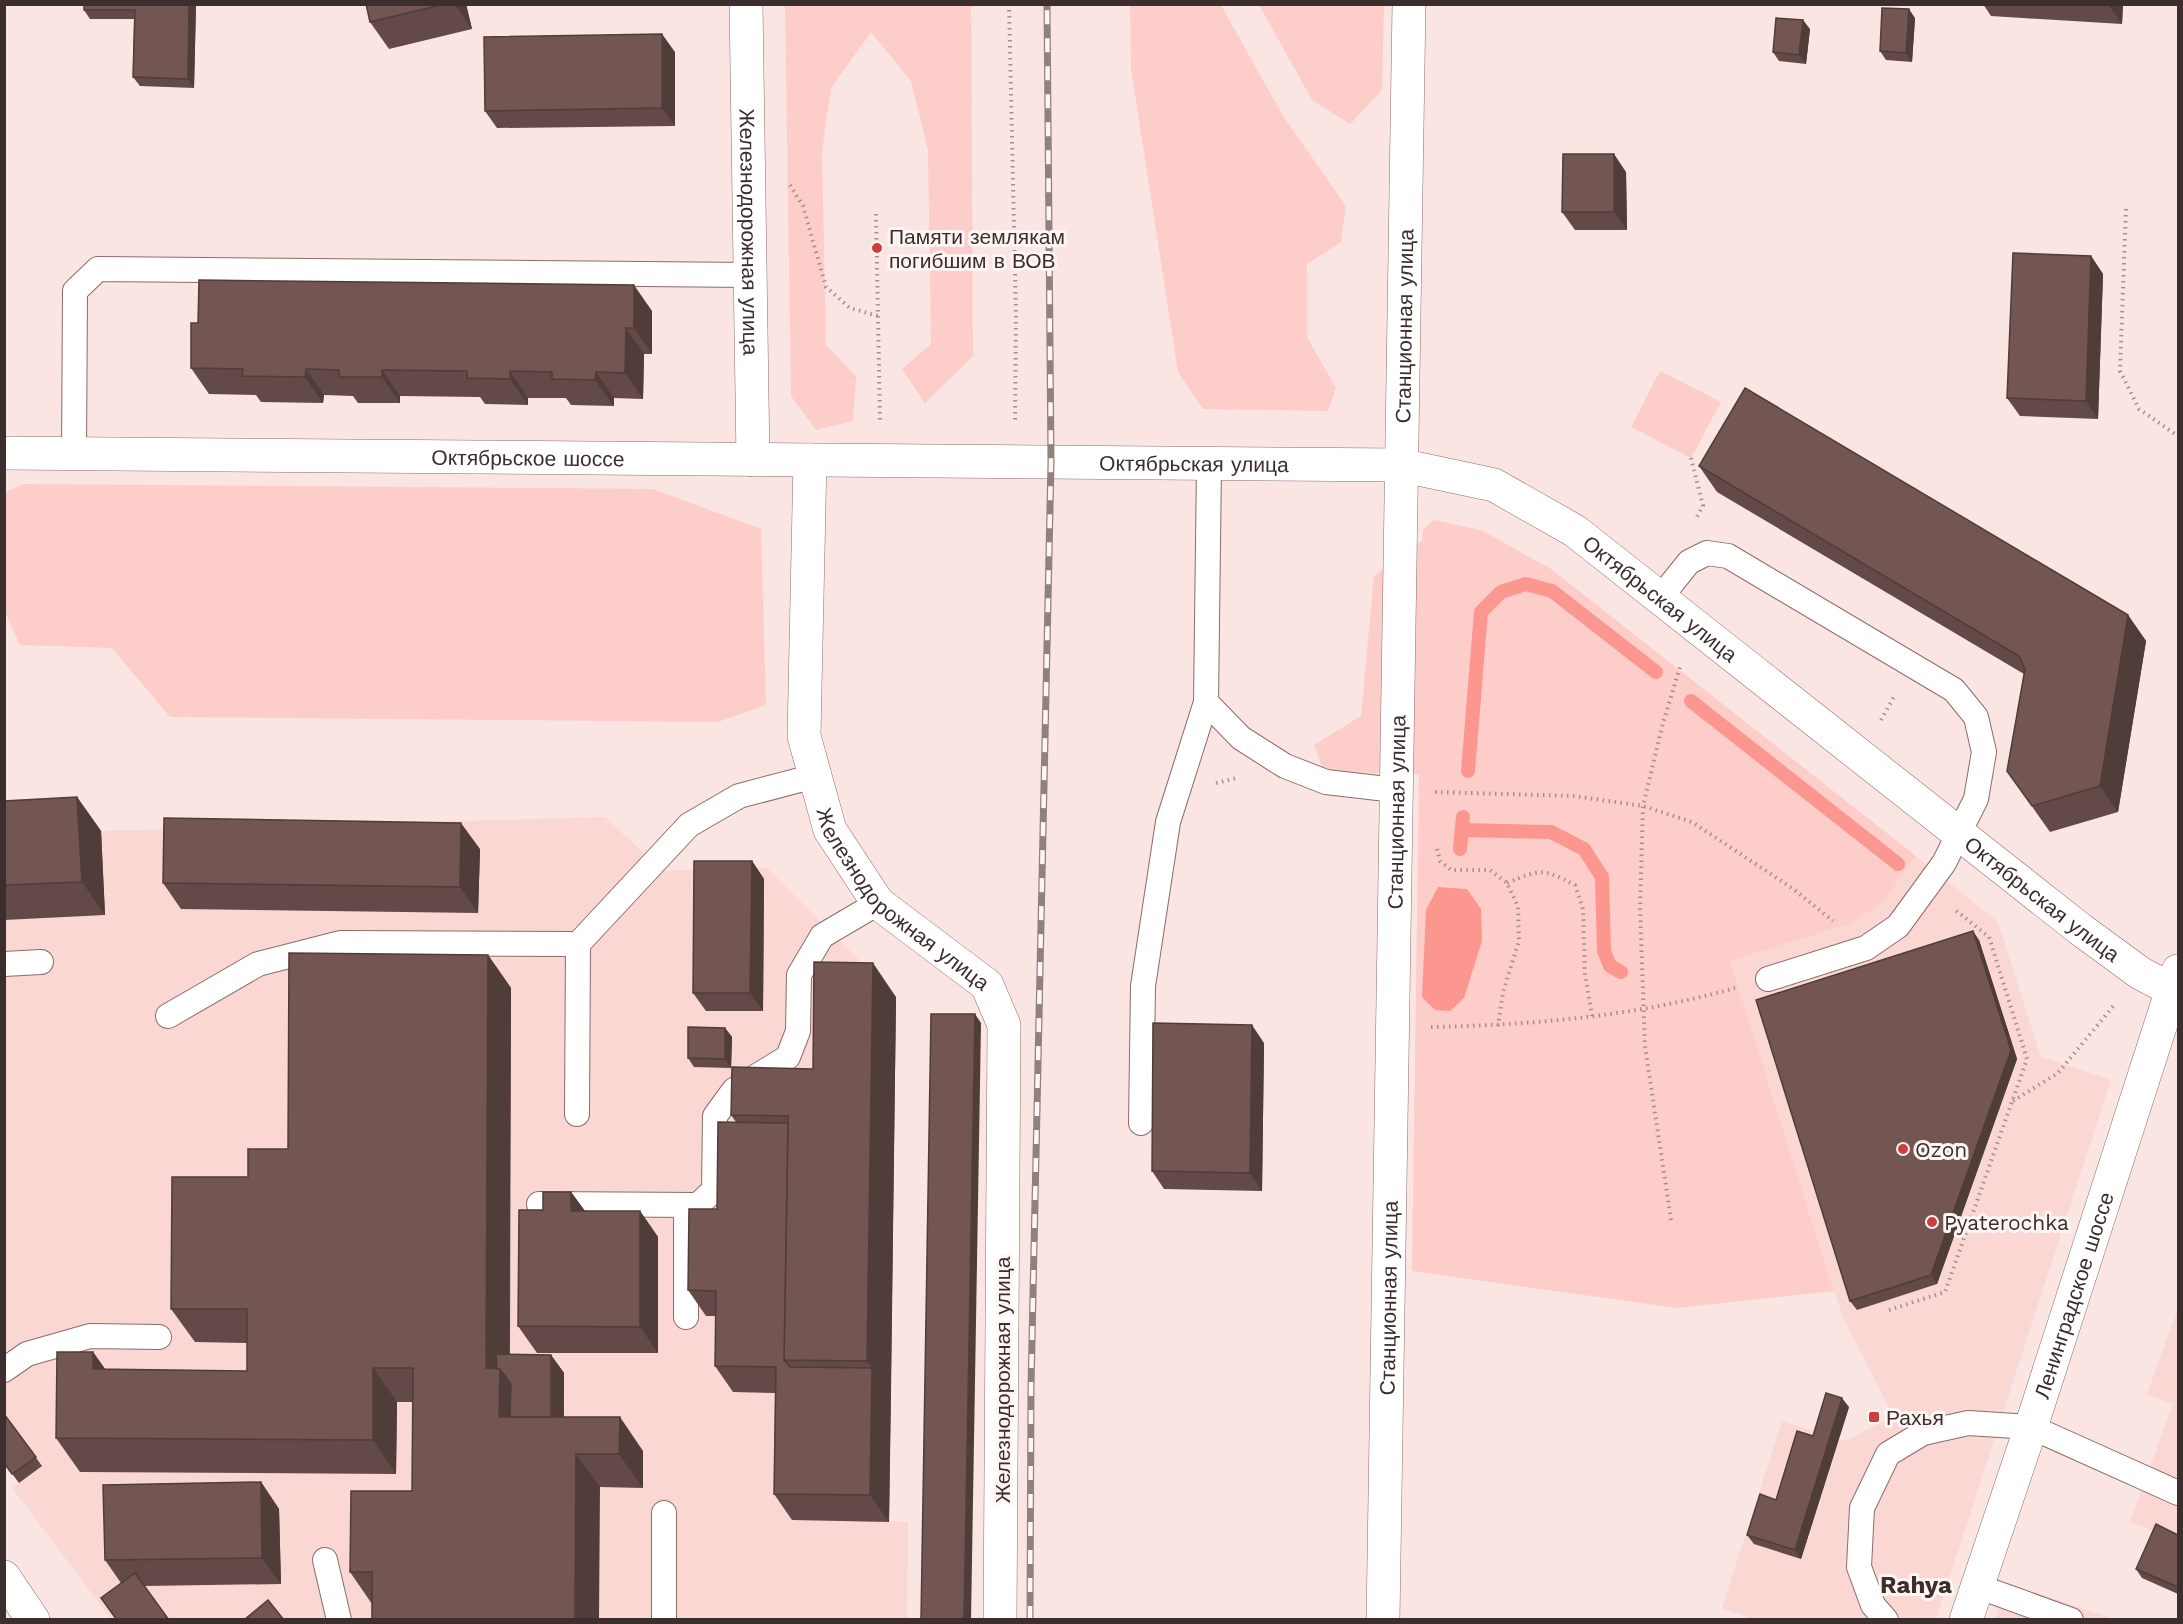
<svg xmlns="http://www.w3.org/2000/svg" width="2183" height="1624" font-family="'Work Sans',sans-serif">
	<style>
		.built { fill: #fad7d3 }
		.green { fill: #fccdc9 }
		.water { fill: #fb978f }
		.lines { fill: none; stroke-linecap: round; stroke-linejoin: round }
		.stream { stroke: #fb978f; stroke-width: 14 }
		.service-casing { stroke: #8b6c69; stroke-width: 26 }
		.minor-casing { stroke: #8b6c69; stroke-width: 34 }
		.tertiary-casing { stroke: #8b6c69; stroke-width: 34 }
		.path { stroke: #a2908e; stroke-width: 4; stroke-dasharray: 1.5 4.5; stroke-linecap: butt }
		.service { stroke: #fff; stroke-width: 24 }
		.minor { stroke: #fff; stroke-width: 33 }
		.tertiary { stroke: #fff; stroke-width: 33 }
		.rail-casing { stroke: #91807e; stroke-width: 7 }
		.rail { stroke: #fef6f5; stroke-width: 4.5; stroke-dasharray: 14; stroke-linecap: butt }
		.wall { fill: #634947 }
		.shaded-wall { fill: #503c39 }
		.building { fill: #735552; stroke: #503c39; stroke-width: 1.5 }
		.poi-dot { fill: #cd3e3d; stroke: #fef6f5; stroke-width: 2 }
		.labels { text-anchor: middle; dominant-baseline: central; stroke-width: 6; stroke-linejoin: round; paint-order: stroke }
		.street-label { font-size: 21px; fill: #3b2e2c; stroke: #fef6f5 }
		.poi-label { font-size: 21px; fill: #3b2e2c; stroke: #fef6f5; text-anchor: start }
		.quarter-label { font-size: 24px; font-weight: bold; fill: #3b2e2c; stroke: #fef6f5 }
	</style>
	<rect width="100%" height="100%" fill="#fbe5e3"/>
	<g class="built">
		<path d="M605,817L663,871L767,868L896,997L889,1521L908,1522L907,1619H111L12,1488L19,1483L5,1463L4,836L101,831Z"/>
		<path d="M1916,856L1998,922L2041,1057L2111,1080L1936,1619L1756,1620L1722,1608L1782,1421L1845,1441L1893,1416L1842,1315L1730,961L1852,923L1883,902Z"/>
		<path d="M2178,1308V1593L2162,1534L2130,1522L2173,1404L2147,1394Z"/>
		<path d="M2008,1583L2113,1619L1995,1620Z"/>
	</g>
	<g class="green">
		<path d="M785,5H971L973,356L925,403L902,369L931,344L928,150L911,81L871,32L831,88L822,152L826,345L856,376L853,421L816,430L791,396Z"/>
		<path d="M1130,5H1221L1283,116L1346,206L1341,242L1307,264V337L1336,388L1328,411L1203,409L1178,372L1131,69Z"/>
		<path d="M1259,5H1384L1382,90L1350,124L1312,100Z"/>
		<path d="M1660,371L1721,402L1691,458L1631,427Z"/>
		<path d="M24,484L653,489L761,529L766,705L718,722L170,717L112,648L20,645L5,612L4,493Z"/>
		<path d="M1434,520L1481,530L1551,569L1916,856L1883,902L1852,923L1730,961L1834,1291L1677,1308L1412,1271L1419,774L1324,772L1314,745L1361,716L1374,576L1422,541L1423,530Z"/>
	</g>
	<path class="water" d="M1438,887L1467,889L1481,909L1482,941L1464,998L1450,1011L1435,1010L1422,997L1426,910Z"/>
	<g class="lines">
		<g class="stream">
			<path d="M1691,701L1898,864"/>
			<path d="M1468,771L1481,612L1501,592L1526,584L1552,591L1656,672"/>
			<path d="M1462,830L1551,832L1584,849L1602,877L1604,951L1610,966L1621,972"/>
			<path d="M1460,849L1463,817"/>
		</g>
		<g class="service-casing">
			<g id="service">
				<path d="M74,453L75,291L98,269L750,275"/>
				<path d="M1209,464L1206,702L1241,738L1285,766L1326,782L1395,790"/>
				<path d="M1660,598L1689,562L1707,553L1728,556L1954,690L1976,717L1984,752L1976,799L1944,863L1898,926L1866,948L1768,979"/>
				<path d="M4,964L41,962"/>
				<path d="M168,1016L258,964L340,943L578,944"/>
				<path d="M577,1114L578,944L689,825L739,796L815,776"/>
				<path d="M1141,1123L1143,986L1168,822L1206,702"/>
				<path d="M539,1204L698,1205L714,1190L715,1116L734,1090L788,1057L798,1031L799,975L822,936L878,903"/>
				<path d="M686,1205V1317"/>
				<path d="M4,1370L27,1354L90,1336L159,1337"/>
				<path d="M325,1560L339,1620"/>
				<path d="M1977,1586L2071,1620"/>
				<path d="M664,1620V1513"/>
				<path d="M1886,1620L1873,1605L1859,1567L1862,1508L1888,1454L1923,1433L1968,1423L2031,1427L2178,1493"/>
			</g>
		</g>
		<g class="minor-casing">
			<g id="minor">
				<path id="s1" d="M746,4L753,460"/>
				<path id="s2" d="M4,453L1400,465L1494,485L1575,531L2080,929L2140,973L2172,990"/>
				<path id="s3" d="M810,460L804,736L830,830L878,903L987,985L1004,1025L1000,1620"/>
				<path d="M4,1577L33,1620"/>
				<path id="s4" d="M1383,1620L1409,4"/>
			</g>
		</g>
		<g class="tertiary-casing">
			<g id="tertiary">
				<path id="s5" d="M1966,1620L2031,1427L2178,971"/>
			</g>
		</g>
		<g class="path">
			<path d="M1009,4L1016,317L1015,424"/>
			<path d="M790,185L803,206L826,287L850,308L878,316"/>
			<path d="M2126,209L2120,371L2139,409L2178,436"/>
			<path d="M876,214L880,421"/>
			<path d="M1691,458L1703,506L1695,520"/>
			<path d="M1881,720L1895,695"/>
			<path d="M1216,783L1237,778"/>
			<path d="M1435,792L1574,796L1643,806L1692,822L1792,888L1833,921"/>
			<path d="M1437,849L1440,861L1451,870H1490L1507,883L1518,907L1519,941L1503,992L1498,1026"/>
			<path d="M1507,883C1541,869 1542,868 1575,885L1583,909L1585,974L1592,1016"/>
			<path d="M1431,1027C1533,1025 1637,1016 1735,988"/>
			<path d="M2013,1101L2058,1073L2115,1004"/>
			<path d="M1671,1220L1645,1046L1640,908L1643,806L1663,723L1681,664"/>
			<path d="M1889,1310L1945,1292L2027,1059L1989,937L1954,909"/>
		</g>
		<use href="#service" class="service"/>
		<use href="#minor" class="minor"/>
		<use href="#tertiary" class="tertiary"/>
		<g class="rail-casing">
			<path id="rail" d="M1030,1620L1031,1387L1051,462L1047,4"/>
		</g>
		<use href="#rail" class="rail"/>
	</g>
	<g class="wall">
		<path d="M84,4H196L194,88L140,86L133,77L134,19H90L84,10Z"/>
		<path d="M366,4H466L472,29L389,49L370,22Z"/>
		<path d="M1983,4H2123L2122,24L1991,16Z"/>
		<path d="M1915,18L1912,62L1886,60L1880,51Z"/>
		<path d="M1810,29L1806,64L1779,61L1773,52Z"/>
		<path d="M675,52V126L497,128L485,111Z"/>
		<path d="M1626,172L1627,230H1575L1562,212Z"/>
		<path d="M2091,256L2103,274L2098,419L2020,416L2007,398Z"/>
		<path d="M652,311V354H644L643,399L614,398V406L571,405L566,398H528V405L485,404L480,397L400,396V403H358L353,396L324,395L323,403L261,402L256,395L209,394L191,368Z"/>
		<path d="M1699,466L2128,615L2146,641L2118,812L2050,832L2007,771L2024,674L1717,492Z"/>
		<path d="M77,797L101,831L105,915L4,920V801Z"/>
		<path d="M480,849L478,913L181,909L163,883Z"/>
		<path d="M752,861L764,879L763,1011H706L693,993Z"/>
		<path d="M1979,940L2017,1059L1937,1284L1857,1310L1850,1301Z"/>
		<path d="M488,955L511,988L510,1354L551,1355L564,1373V1417L643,1451V1488L600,1487L372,1604L350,1572L412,1491L413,1402H397L396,1474L80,1472L56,1438L93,1352L105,1369L247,1371V1343L195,1342L171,1309L248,1177L288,1149Z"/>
		<path d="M896,997L889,1522L792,1520L774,1494L775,1393L733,1392L715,1366L716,1316H706L688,1290L717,1209L736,1122L731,1115L813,1069Z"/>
		<path d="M725,1028L732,1037L731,1068L694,1067L688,1058Z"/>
		<path d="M1264,1043L1262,1191L1164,1189L1152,1171Z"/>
		<path d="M571,1192L585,1211H640L658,1237V1353H537L518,1326L543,1210Z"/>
		<path d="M1849,1407L1801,1559L1754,1544L1747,1535L1776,1500L1813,1436Z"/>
		<path d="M4,1414L42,1466L19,1483L4,1463Z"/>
		<path d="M261,1482L279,1509L281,1584L144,1586L169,1620H116L101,1598L121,1583L105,1560Z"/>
		<path d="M2178,1535V1594L2142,1578L2136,1569Z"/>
	</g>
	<g class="shaded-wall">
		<path d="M189,4H196L194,88L188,79Z"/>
		<path d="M455,4H466L472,29Z"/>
		<path d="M2108,4H2123L2122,24Z"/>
		<path d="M1909,9L1915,18L1912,62L1906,53Z"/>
		<path d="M1803,20L1810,29L1806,64L1799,55Z"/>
		<path d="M662,34L675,52V126L662,108Z"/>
		<path d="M1614,154L1626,172L1627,230L1614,212Z"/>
		<path d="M2091,256L2103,274L2098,419L2086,401Z"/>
		<path d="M634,285L652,311V354L634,328Z"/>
		<path d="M626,328L644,354L643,399L625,373Z"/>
		<path d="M306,369L324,395L323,403L305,377Z"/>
		<path d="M382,370L400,396V403L382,377Z"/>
		<path d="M510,371L528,398V405L510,379Z"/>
		<path d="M596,372L614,398V406L595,380Z"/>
		<path d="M2128,615L2146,641L2118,812L2100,786Z"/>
		<path d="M77,797L101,831L105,915L82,882Z"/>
		<path d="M461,823L480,849L478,913L460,887Z"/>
		<path d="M752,861L764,879L763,1011L750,993Z"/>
		<path d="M1973,931L1979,940L2017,1059L1937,1284L1931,1275Z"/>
		<path d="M488,955L511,988L509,1383L523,1402V1433L499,1417L486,1368Z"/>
		<path d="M873,963L896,997L891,1394L867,1361Z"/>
		<path d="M975,1014L981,1023L971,1620H964Z"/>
		<path d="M1252,1025L1264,1043L1262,1191L1250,1173Z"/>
		<path d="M725,1028L732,1037L731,1068L725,1059Z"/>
		<path d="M571,1192L590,1218L571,1211Z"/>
		<path d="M640,1211L658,1237V1353L640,1327Z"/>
		<path d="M93,1352L117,1386L93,1369Z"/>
		<path d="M551,1355L564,1373L563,1451L551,1433Z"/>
		<path d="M373,1368L397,1402L396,1474L373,1440Z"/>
		<path d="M872,1368L891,1394L889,1522L870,1495Z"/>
		<path d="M1842,1398L1849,1407L1801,1559L1795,1550Z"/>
		<path d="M620,1417L643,1451V1488L619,1454Z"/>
		<path d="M576,1454L600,1487L599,1620H575Z"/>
		<path d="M261,1482L279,1509L281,1584L262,1558Z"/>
	</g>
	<g class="building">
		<path d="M84,4H189L188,79L133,77L135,10H84Z"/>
		<path d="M366,4H445L370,22Z"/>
		<path d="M1882,8L1909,9L1906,53L1880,51Z"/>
		<path d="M1776,18L1803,20L1799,55L1773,52Z"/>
		<path d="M662,34V108L485,111L484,37Z"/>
		<path d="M1563,154H1614V212H1562Z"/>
		<path d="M2013,253L2091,256L2086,401L2007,398Z"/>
		<path d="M199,280L634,285V328H626L625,373L596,372L595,380L552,379V372L510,371V379L467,378V371L382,370V377H339V370L306,369L305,377L242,376L243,369L191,368V323H198Z"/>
		<path d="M1745,388L2128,615L2100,786L2032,806L2007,771L2025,669L2019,656L1699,466Z"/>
		<path d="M77,797L82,882L4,885V801Z"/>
		<path d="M164,818L461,823L460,887L163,883Z"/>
		<path d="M694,861H752L750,993H693Z"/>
		<path d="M1973,931L2011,1050L1931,1275L1850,1301L1756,1000Z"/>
		<path d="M289,953L488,955L486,1368L500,1369L499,1417H620L619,1454H576L575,1620H372V1572H350L351,1491H412L413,1368H373V1440L56,1438L57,1352H93V1369L247,1371V1309H171L172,1177H248V1149H288Z"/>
		<path d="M814,962L873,963L867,1361L784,1360L788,1116L731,1115L732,1067L813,1069Z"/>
		<path d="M931,1014H975L964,1620H921Z"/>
		<path d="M1153,1023L1252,1025L1250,1173L1152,1171Z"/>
		<path d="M688,1027L725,1028V1059L688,1058Z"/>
		<path d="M718,1122L788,1123L784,1360L790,1367L872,1368L870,1495L774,1494L776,1367L715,1366L716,1291L688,1290L689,1209H717Z"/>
		<path d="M543,1192H571V1211H640V1327L518,1326L519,1210H543Z"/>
		<path d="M496,1354L551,1355V1417H510L511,1384L500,1369H497Z"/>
		<path d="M1826,1393L1842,1398L1795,1550L1747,1535L1760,1494L1776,1500L1797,1431L1813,1436Z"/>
		<path d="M4,1414L36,1457L12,1474L4,1463Z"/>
		<path d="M261,1482L262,1558L105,1560L103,1485Z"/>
		<path d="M2156,1524L2178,1535V1587L2136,1569Z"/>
		<path d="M135,1573L169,1620H117L101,1598Z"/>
		<path d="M268,1600L284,1620H244Z"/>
	</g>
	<g class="poi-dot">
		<circle cx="877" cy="248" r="6"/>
		<circle cx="1903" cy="1149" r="6"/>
		<circle cx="1932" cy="1222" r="6"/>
		<rect x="1868" y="1411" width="12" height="12" rx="3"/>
	</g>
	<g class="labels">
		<g class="street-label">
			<text stroke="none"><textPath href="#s1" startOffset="228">Железнодорожная улица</textPath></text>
			<text stroke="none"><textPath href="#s4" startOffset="1294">Станционная улица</textPath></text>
			<text stroke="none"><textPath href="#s2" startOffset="524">Октябрьское шоссе</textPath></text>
			<text stroke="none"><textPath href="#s2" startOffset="1190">Октябрьская улица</textPath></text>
			<text stroke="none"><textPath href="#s2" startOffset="1694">Октябрьская улица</textPath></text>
			<text stroke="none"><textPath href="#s4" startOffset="808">Станционная улица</textPath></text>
			<text stroke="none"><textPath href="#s3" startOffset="474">Железнодорожная улица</textPath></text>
			<text stroke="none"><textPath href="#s2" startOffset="2180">Октябрьская улица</textPath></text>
			<text stroke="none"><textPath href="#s5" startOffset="342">Ленинградское шоссе</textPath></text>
			<text stroke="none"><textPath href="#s4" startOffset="322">Станционная улица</textPath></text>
			<text transform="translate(1002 1380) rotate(-90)">Железнодорожная улица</text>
		</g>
		<g class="poi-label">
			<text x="889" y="236">Памяти землякам<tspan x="889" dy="24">погибшим в ВОВ</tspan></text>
			<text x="1915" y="1149">Ozon</text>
			<text x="1944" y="1222">Pyaterochka</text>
			<text x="1886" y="1417">Рахья</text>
		</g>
		<g class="quarter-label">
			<text x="1916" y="1585">Rahya</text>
		</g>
	</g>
	<rect width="2183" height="1624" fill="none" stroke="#3b2e2c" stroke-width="12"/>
</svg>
